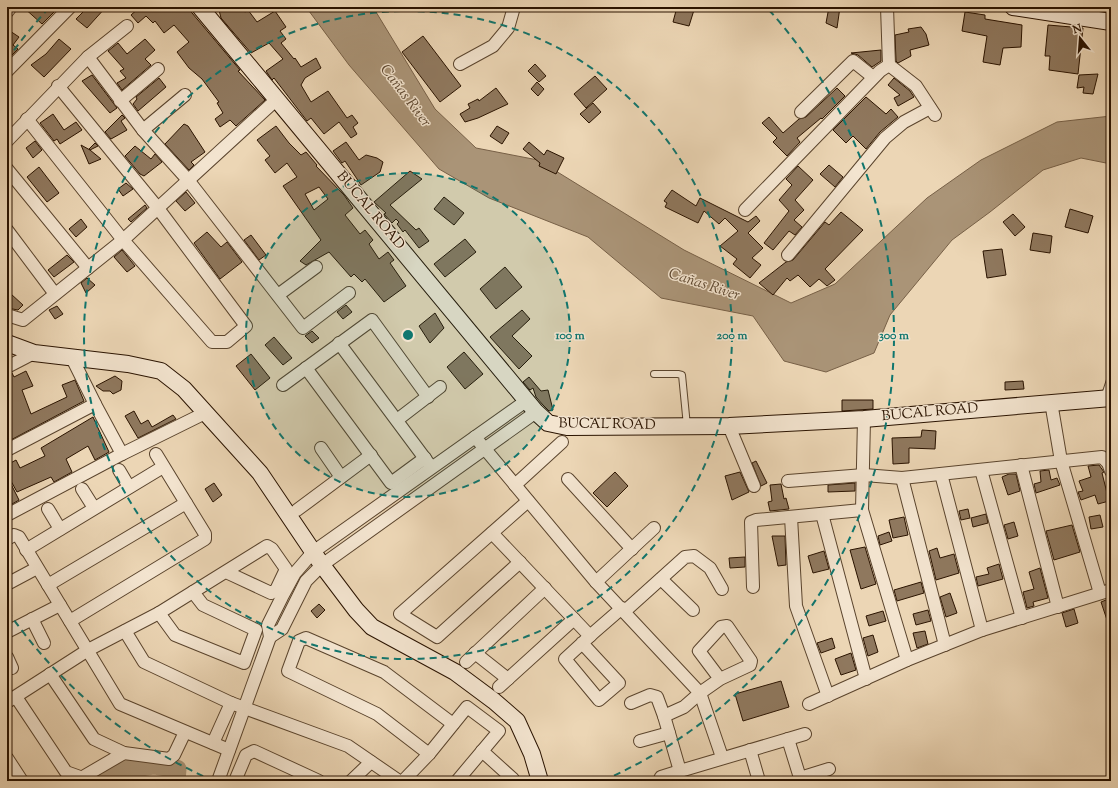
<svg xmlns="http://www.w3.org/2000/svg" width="1118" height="788" font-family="'Sorts Mill Goudy',serif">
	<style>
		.water { fill: #aa9477; stroke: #776047 }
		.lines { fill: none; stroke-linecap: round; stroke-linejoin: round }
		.river { stroke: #aa9477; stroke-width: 19 }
		.building { fill: #8f785e; stroke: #2a1300; fill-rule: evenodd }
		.lane-casing { stroke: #5a442d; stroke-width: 8 }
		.street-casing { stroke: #5a442d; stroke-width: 14 }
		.secondary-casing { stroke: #2a1300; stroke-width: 18 }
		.lane { stroke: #f3e4cf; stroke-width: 6 }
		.street { stroke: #f3e4cf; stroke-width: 12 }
		.secondary { stroke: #f3e4cf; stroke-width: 16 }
		.ring { fill: none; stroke: #0f766e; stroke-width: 2; stroke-dasharray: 7 5 }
		.labels { text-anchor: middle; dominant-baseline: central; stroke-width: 3; stroke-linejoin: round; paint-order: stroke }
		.street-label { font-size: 14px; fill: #2a1300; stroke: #f3e4cf }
		.water-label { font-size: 15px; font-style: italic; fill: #5d4730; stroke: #f3e4cf }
		.centre { fill: #0f766e; stroke: #f3e4cf; stroke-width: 2 }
		.ring-label { font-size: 12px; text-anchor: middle; font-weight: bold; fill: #0f766e; stroke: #f3e4cf; stroke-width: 3; stroke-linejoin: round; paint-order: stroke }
	</style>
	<rect width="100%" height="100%" fill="#ecd6b5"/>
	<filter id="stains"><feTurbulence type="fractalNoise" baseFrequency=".005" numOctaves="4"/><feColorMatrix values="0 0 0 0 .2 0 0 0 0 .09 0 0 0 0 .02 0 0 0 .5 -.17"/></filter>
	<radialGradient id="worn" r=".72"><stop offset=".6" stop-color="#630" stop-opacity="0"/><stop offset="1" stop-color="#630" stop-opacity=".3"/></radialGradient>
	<path class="water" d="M306,7H373L435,109L476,148L538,160L684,250L791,303L835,284L927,198L981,160L1057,122L1111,116V164L1081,158L1043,170L990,212L952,240L890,315L874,353L826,372L784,361L753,316L661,298L588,237L489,198L439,169L349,65Z"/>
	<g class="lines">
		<path class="river" d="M89,781L101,774L154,765L177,769L176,781"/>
	</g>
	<g class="building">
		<path d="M23,7L46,9L48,7H59L42,24Z"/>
		<path d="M88,7H106L87,28L76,19Z"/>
		<path d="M138,7H187L240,70L238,71L265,100L236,126L230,120L220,127L215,119L223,113L217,103L219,102L202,79L189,68L177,52L189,42L174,25L164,33L155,21L153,23L146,16L138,23L131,15L139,8Z"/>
		<path d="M223,7H239L245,12L248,10L257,22L275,11L286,27L280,31L286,39L281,43L294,59L295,58L301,67L316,58L321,68L305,78L301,85L311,102L328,91L347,118L352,115L358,123L353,127L357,134L351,138L339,122L324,134L311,118L307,121L274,78L272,80L266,71L283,59L269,43L251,53L221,18L219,10Z"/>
		<path d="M677,7H690L694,10L689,26L673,22Z"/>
		<path d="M829,7H840L837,28L826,23Z"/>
		<path d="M965,12L985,15V19L1022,25L1021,47L1003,48L1000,65L983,62L987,36L962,31Z"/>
		<path d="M1048,25L1083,28L1078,74L1049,70L1050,56H1045Z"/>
		<path d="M921,27L926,34L929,45L910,50L911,56L898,63L896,61L895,35L909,32L908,29Z"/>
		<path d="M7,29L19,37L13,45L18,49L7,60Z"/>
		<path d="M423,36L461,86L440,102L402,52Z"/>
		<path d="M59,39L71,49L44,77L31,65L46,54Z"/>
		<path d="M145,39L155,50L145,59L151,65L122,90L117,83L126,78L120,71L124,69L108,51L118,43L127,54Z"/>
		<path d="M881,50V61L872,67L858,55L851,53Z"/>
		<path d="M535,64L546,76L539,82L528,71Z"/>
		<path d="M1098,74L1093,94L1083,93L1084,87L1077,88L1079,75Z"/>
		<path d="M92,75L117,108L110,113L82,81Z"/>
		<path d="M595,76L607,89L586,108L574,94Z"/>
		<path d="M159,78L166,87L138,111L133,104L137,99L136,97Z"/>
		<path d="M894,78L910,91L914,97L898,106L894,98L900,95L888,85Z"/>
		<path d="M537,82L544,89L538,96L531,89Z"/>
		<path d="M496,88L508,104L478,118L465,122L460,114L470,108L468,104L478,99L479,101Z"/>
		<path d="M837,88L845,96L822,119L821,118L797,138L800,142L787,156L773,142L777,138L762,123L769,117L783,133L799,119L806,117Z"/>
		<path d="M866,97L886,114L891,109L898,117L880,132L866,149L853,136L846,143L833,130Z"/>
		<path d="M593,103L601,112L589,123L580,114Z"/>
		<path d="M53,114L64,130L76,122L82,130L60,144L57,139L54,141L40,123Z"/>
		<path d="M122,115L125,118L121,121L127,130L111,139L105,132Z"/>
		<path d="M184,124L188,126L205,152L191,162L194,165L189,170L165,144Z"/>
		<path d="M276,126L289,143L301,155L306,152L317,165L316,166L344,195L353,208L345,215L360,234L365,230L373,240L369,244L379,259L388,252L394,260L390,263L406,286L384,302L365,279L362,282L354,274L351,277L329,252L306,265L300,261L321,240L283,186L297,177L287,163L275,173L265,160L270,156L257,140ZM319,187L328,199L314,210L305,194Z"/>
		<path d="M497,126L509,133L502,144L490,136Z"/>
		<path d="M35,141L42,150L33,158L26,148Z"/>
		<path d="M346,142L359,160L366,155L377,158L383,162L380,172L361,185L345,161L342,163L333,151Z"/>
		<path d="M529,142L544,155L547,150L564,158L556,174L539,166L540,163L523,149Z"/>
		<path d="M95,143L98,146L90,150L101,159L89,164L81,145L90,150L89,149Z"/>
		<path d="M135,146L151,159L155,154L162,162L144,176L140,174L125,156Z"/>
		<path d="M829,165L843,177L835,187L820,174Z"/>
		<path d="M798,166L813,180L795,200L804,210L794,220L802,227L795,235L789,231L773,250L764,243L789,211L779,200L792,185L786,179Z"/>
		<path d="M39,167L59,193L47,202L27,177Z"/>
		<path d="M410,171L422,179L390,205L416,230L419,228L429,241L419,248L405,230L403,232L397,224L399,222L396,219L392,223L384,214L386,213L374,202Z"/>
		<path d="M126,183L133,189L123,196L118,189Z"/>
		<path d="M672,190L696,206L700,198L748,222L756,216L760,221L748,233L763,248L752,258L761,265L750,278L733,264L737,259L720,246L738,231L725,218L719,224L704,211L698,223L665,207L667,203L664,201Z"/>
		<path d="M186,192L195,203L185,211L176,201Z"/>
		<path d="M444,197L464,213L454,225L434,209Z"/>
		<path d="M145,205L147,208L131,222L128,219Z"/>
		<path d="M1070,209L1093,216L1088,233L1065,227Z"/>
		<path d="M841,212L863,230L825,269L835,280L827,286L819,279L810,287L798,275L790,281L787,278L773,295L759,283L786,262L793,260L825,222L829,225Z"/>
		<path d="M1013,214L1025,227L1015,236L1003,222Z"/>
		<path d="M81,219L87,227L76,237L69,229Z"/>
		<path d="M207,232L221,247L227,242L242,262L220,279L194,243Z"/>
		<path d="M1033,233L1052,236L1050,253L1030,250Z"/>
		<path d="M251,235L266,255L259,260L244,240Z"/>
		<path d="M465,239L476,252L445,277L434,264Z"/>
		<path d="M1002,249L1006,275L987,278L983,251Z"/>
		<path d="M122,250L135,266L127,272L114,257Z"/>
		<path d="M67,255L74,262L54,277L48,270Z"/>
		<path d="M505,267L522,287L496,309L480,289Z"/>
		<path d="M87,278L95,285L86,293L81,283Z"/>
		<path d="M11,294L23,305L18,310L7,308V299Z"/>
		<path d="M346,305L352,312L343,319L337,312Z"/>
		<path d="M57,306L63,314L55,319L49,310Z"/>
		<path d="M522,310L530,319L512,336L532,356L519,369L490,337Z"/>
		<path d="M435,313L444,328L430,343L419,326Z"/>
		<path d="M312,331L319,338L312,343L305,336Z"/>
		<path d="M274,337L292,358L283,365L265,345Z"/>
		<path d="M464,352L483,374L465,389L447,367Z"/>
		<path d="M251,354L270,378L255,390L236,366Z"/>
		<path d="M26,371L33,386L22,390L31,414L67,397L62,385L75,380L84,401L7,442V374L12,373L14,377Z"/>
		<path d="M115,376L122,381L121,390L113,394L110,391H103L96,386Z"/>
		<path d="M529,377L541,391L548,390L553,410L549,411L543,405L536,397L533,388L530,390L523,382Z"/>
		<path d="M1023,381L1024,389L1005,390V382Z"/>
		<path d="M842,400H873V409L842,411Z"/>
		<path d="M134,411L141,424L148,420L152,427L173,415L176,419L138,438L125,416Z"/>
		<path d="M93,417L109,452L95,460L88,446L66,459L72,472L54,482L51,477L17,492L7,474V465L16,460L20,468L45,456L41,448Z"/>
		<path d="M922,430L936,431L935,449L909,448V463L893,464L892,438L921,437Z"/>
		<path d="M756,461L767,483L761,486L752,463Z"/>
		<path d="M1099,465L1104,472L1102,473L1109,501L1098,504L1095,495L1081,500L1078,492L1083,491L1079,481L1091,477L1088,466Z"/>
		<path d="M1049,470L1051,480L1057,478L1060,485L1036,493L1034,484L1041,482L1040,471Z"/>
		<path d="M615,472L628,486L607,507L593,493Z"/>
		<path d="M740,472L749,492L732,500L725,476Z"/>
		<path d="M1009,474H1016L1020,491L1008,495L1002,477Z"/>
		<path d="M7,476L19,500L7,507Z"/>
		<path d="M214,483L222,495L213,502L205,489Z"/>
		<path d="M855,483V491L828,492V485Z"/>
		<path d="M781,484L784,499L786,498L789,509L770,511L768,502L772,501L770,485Z"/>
		<path d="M968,509L970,518L961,520L959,511Z"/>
		<path d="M986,514L988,523L973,527L971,518Z"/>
		<path d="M1100,515L1103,527L1091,529L1089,517Z"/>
		<path d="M904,517L908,535L893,538L889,520Z"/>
		<path d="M1014,522L1018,536L1008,539L1004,525Z"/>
		<path d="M1072,525L1080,552L1054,560L1046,531Z"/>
		<path d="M889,532L892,541L880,545L878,536Z"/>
		<path d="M772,536H785L786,565L778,566Z"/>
		<path d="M865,547L876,584L861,589L850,550Z"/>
		<path d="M937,548L940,558L954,554L959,573L936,580L929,551Z"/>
		<path d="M824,551L829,569L813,573L808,556Z"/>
		<path d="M745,557V567L730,568L729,558Z"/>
		<path d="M999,564L1003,579L978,586L976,577L989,574L987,568Z"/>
		<path d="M1040,568L1048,598L1033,602L1034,606L1027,608L1023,592L1034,589L1029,572Z"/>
		<path d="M921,582L924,593L897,601L894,590Z"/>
		<path d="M950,593L957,613L946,617L940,597Z"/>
		<path d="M1111,598V626H1109L1101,602Z"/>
		<path d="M319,604L325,610L317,618L311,611Z"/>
		<path d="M1074,609L1078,623L1066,627L1062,613Z"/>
		<path d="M928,610L931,621L916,625L913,614Z"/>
		<path d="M883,611L886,621L869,626L866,616Z"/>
		<path d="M925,631L928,644L917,648L913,633Z"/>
		<path d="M873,635L878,652L868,656L863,638Z"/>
		<path d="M832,638L835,648L821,653L817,643Z"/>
		<path d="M851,653L856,670L841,675L835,659Z"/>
		<path d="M781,681L789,707L743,721L735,694Z"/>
	</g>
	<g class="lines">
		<g class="lane-casing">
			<g id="lane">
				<path d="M654,374H678L682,375L687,426"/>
				<path d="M1104,398L1111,377"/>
			</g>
		</g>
		<g class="street-casing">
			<g id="street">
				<path d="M7,12L11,7"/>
				<path d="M88,57L127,26"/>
				<path d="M460,64L493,46L508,28L514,7"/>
				<path d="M889,65L916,86L935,115"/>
				<path d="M7,71L70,7"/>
				<path d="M120,101L158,69"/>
				<path d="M801,112L853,61L873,77"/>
				<path d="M27,119L123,240L212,342H227L246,326L157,207L58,86"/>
				<path d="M143,130L185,95"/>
				<path d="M7,141L88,57L143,130L188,180L303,328L349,293"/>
				<path d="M7,169L88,268"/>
				<path d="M745,210L880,71L889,65L887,7"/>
				<path d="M7,230L55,294"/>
				<path d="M788,255L885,138L904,122L930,108"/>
				<path d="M278,295L316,267"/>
				<path d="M7,315L23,320L123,240L277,99"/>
				<path d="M339,343L429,464"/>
				<path d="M72,358L95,404"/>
				<path d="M7,367L34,353"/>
				<path d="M306,368L391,483L425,458"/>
				<path d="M283,385L372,320L428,397"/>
				<path d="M1051,402L1061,461L1100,593"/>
				<path d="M864,419L862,510L907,660"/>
				<path d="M397,420L440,387"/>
				<path d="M729,426L754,486"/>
				<path d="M475,437L596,582L700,693L722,757"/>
				<path d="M321,448L341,477"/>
				<path d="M7,450L95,404L122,454"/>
				<path d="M1021,465L1058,607"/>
				<path d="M119,470L129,487"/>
				<path d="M981,470L1022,618"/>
				<path d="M941,474L982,630"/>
				<path d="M902,478L945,645"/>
				<path d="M568,479L632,549"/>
				<path d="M788,481L864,475L902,478L1102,457L1108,463L1111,471"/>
				<path d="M515,485L562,442"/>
				<path d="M82,489L94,508"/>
				<path d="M48,509L60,529"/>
				<path d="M297,510L371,455"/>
				<path d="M822,514L866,679"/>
				<path d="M7,515L122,454L205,413"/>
				<path d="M791,517L796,606L828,696"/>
				<path d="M492,533L590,636"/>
				<path d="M7,539L14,535L19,537L120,704L229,750"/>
				<path d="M26,550L163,467"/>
				<path d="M520,562L437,637L400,614L528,501"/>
				<path d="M661,579L693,610"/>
				<path d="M596,582L654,528"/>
				<path d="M7,584L37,568"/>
				<path d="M48,585L186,503"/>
				<path d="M753,587L751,522L756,520L862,510"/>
				<path d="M625,611L685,557L694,556L710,568L722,589"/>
				<path d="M159,613L175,635L244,663L256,630L203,605L193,592"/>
				<path d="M32,619L44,643"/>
				<path d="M70,621L205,539V534L156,454"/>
				<path d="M125,631L144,662L231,703L348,746L399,781"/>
				<path d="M7,632L60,605"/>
				<path d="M270,637L282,629L306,581L322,565L536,412"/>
				<path d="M582,643L619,683L599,700L565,659C584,641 603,624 622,608"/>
				<path d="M475,653L508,679"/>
				<path d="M7,657L12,668"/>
				<path d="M466,662L545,588"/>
				<path d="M50,674L94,739L124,753L169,759L174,755L185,732"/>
				<path d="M499,687L574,619"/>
				<path d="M16,697L66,772L80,777"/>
				<path d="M7,702L88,650L159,613L262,549L267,546L272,549L286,569L276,590L271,593L226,572"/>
				<path d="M631,703L650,695L657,697L664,716L680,771"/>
				<path d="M809,704L907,660L982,630L1111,590"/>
				<path d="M664,716L684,707L700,693L720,679L750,665L751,661L727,626L721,627L699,651L720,679"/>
				<path d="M788,739L801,781"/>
				<path d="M640,741L669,733"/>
				<path d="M213,743L231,703"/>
				<path d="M750,750L759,781"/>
				<path d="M482,751L513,779"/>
				<path d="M429,754L377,714L288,671L299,641L306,638L384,672L453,724"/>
				<path d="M7,758L22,781"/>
				<path d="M800,778L829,769"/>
				<path d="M76,781L124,753"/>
				<path d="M218,781L270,637L268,625L282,597L295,573L313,552L526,401"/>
				<path d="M235,781L246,755L254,751L319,781"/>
				<path d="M351,781L371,762"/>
				<path d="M403,781L429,754L467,707L499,731L457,781"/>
				<path d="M659,781L661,777L680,771L805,734"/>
			</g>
		</g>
		<g class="secondary-casing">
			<g id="secondary">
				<path d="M200,7L536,412L548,423L567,427L729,426L864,419L1111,398"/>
				<path d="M1013,7L1111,22"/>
				<path d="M7,343L34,353L128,364L161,371L184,389L260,473L322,565L356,610L372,627L455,672L494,701L517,721L532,754L540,781"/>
			</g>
		</g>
		<use href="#lane" class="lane"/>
		<use href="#street" class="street"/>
		<use href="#secondary" class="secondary"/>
	</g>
	<circle cx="408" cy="335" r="162" fill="#0f766e" fill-opacity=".12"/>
	<g class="ring">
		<circle cx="408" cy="335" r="162"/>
		<circle cx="408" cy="335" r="324"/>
		<path d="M214 781A486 486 0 0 1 7 610M7 60A486 486 0 0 1 47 10M769 10A486 486 0 0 1 602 781"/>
	</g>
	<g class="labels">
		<g class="street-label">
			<text transform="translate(370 211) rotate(50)">BUCAL ROAD</text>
			<text transform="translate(930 413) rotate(-5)">BUCAL ROAD</text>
			<text transform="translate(607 425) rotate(1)">BUCAL ROAD</text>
		</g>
		<g class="water-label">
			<text transform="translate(405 96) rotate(53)">Cañas River</text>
			<text transform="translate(704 285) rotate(18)">Cañas River</text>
		</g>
	</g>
	<circle cx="408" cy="335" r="6" class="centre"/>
	<g class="ring-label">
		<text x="570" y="339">100 m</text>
		<text x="732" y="339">200 m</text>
		<text x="894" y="339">300 m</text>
	</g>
	<rect width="1118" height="788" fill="none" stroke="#ecd6b5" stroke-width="24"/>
	<rect x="8" y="8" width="1102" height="772" fill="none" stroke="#2a1300" stroke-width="2"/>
	<rect x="12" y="12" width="1094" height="764" fill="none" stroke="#2a1300"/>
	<g transform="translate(1080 38) rotate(343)" stroke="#f3e4cf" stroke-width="3" paint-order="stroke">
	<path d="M0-3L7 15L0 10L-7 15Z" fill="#2a1300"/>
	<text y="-6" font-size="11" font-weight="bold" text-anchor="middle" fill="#2a1300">N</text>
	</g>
	<rect width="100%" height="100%" filter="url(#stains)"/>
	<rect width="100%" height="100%" fill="url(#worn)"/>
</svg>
